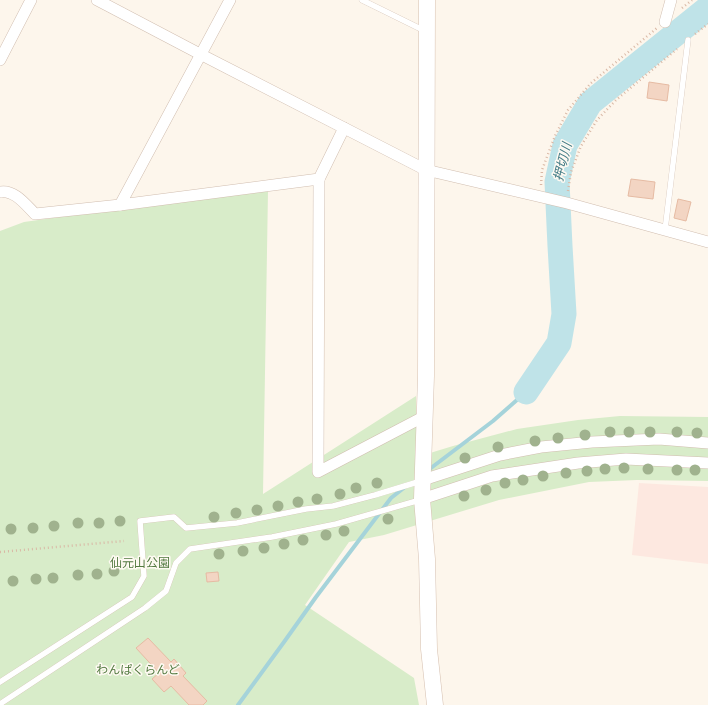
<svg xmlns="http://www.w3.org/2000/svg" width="708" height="705" font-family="'Nunito Sans','Noto Sans JP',sans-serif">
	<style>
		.commercial { fill: #fde8e0 }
		.green { fill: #d8ecc9 }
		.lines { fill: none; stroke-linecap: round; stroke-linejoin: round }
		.stream { stroke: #a5d3da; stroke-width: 4 }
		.river { stroke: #bfe3e8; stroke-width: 25 }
		.building { fill: #f3d5c3; stroke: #e6bba3 }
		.lane-casing { stroke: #d1beb0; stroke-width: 6 }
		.street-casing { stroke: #d1beb0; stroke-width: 12 }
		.secondary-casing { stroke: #d6c0b0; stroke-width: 17 }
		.path { stroke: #d9b8a5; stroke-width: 2.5; stroke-dasharray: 1 3; stroke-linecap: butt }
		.lane { stroke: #fff; stroke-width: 5.5 }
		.street { stroke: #fff; stroke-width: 11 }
		.secondary { stroke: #fff; stroke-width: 16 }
		.tree { fill: #a0b28e }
		.labels { text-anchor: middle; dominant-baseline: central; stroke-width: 3; stroke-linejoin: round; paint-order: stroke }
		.park-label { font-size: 12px; fill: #537a41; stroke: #fffaf3 }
		.water-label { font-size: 13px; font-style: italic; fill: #437c86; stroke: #fffaf3 }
	</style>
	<rect width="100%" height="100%" fill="#fdf6ec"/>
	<path class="commercial" d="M639,483L708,487V564L632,555Z"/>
	<path class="green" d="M268,191L263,494L416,396L417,457L453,446L517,429L578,420L620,416L708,417V481L637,480L589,482L499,500L384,535L349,542L305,605L414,678L419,705H0V231L24,222L124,208Z"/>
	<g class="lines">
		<g class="stream">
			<path d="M427,471L493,421L526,392"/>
			<path d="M238,705L284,642L316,597L391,498L405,487"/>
		</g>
		<path class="river" d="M526,392L559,343L564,314L560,246L557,182L565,145L590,103L708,8"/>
	</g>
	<g class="building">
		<path d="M649,82L669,85L667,101L647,98Z"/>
		<path d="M631,179L655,182L653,199L628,196Z"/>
		<path d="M678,199L691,202L686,221L674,218Z"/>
		<path d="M218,572L219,581L207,582L206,573Z"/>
		<path d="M148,638L171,662L174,659L186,673L183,676L207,701L203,705H189L171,686L164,692L152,679L159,673L136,648Z"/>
	</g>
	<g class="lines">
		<g class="lane-casing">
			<g id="lane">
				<path d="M362,0L425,31"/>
				<path d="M665,230L688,40"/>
				<path d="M0,682L132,597L144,576L140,521L174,517L186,528L237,523L306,509L333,506L375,495L421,481"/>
				<path d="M0,704L145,608L166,591L176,563L190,549L272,537L336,524L420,500"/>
			</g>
		</g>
		<g class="street-casing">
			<g id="street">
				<path d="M97,0L200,54L426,170L567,203L708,242"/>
				<path d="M230,0L120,205L319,179L344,128"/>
				<path d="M665,22L671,0"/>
				<path d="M0,60L31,0"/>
				<path d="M319,179L318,472L425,416"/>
				<path d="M0,192C14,189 26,205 35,214L120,205"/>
				<path d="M423,480L500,455L541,447L592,442L659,439L708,443"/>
				<path d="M422,499L492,476L578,463L626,459L708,463"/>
			</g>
		</g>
		<g class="secondary-casing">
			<path id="secondary" d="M427,0L426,376L422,499L427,559L429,649L435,705"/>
		</g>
		<g class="path">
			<path d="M682,8L692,0"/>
			<path d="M695,34L708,24"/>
			<path d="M541,185L542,170L555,136L568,110L591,83L657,28"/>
			<path d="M568,191L571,172L581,146L597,120L616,100L677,49"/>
			<path d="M0,552L124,541"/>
		</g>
		<use href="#lane" class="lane"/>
		<use href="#street" class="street"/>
		<use href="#secondary" class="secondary"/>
	</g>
	<g class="tree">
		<circle cx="610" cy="432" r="5.5"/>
		<circle cx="629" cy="432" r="5.5"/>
		<circle cx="650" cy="432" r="5.5"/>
		<circle cx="677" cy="432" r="5.5"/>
		<circle cx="697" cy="433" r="5.5"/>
		<circle cx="585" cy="435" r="5.5"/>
		<circle cx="558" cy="438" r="5.5"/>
		<circle cx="535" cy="441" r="5.5"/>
		<circle cx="498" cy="447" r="5.5"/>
		<circle cx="465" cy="458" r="5.5"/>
		<circle cx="624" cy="468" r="5.5"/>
		<circle cx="605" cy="469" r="5.5"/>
		<circle cx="648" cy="469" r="5.5"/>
		<circle cx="677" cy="470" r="5.5"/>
		<circle cx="695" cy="470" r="5.5"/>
		<circle cx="587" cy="471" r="5.5"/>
		<circle cx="566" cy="473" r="5.5"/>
		<circle cx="543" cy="476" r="5.5"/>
		<circle cx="523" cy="480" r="5.5"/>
		<circle cx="377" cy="483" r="5.5"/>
		<circle cx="505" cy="483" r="5.5"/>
		<circle cx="356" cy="488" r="5.5"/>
		<circle cx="486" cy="490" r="5.5"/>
		<circle cx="340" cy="494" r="5.5"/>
		<circle cx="464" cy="496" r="5.5"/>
		<circle cx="317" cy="499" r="5.5"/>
		<circle cx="298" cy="502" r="5.5"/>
		<circle cx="278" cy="506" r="5.5"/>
		<circle cx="257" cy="510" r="5.5"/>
		<circle cx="236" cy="513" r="5.5"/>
		<circle cx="214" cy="517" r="5.5"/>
		<circle cx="388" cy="519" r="5.5"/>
		<circle cx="120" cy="521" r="5.5"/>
		<circle cx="78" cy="523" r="5.5"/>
		<circle cx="99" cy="523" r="5.5"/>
		<circle cx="54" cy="526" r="5.5"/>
		<circle cx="33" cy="528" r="5.5"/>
		<circle cx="11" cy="529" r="5.5"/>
		<circle cx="344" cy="531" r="5.5"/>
		<circle cx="326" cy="535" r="5.5"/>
		<circle cx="303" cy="540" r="5.5"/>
		<circle cx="284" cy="544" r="5.5"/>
		<circle cx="264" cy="548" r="5.5"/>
		<circle cx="243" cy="551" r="5.5"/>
		<circle cx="219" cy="554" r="5.5"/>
		<circle cx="114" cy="571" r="5.5"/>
		<circle cx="97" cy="574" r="5.5"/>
		<circle cx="78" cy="575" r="5.5"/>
		<circle cx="53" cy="578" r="5.5"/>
		<circle cx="36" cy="579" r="5.5"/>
		<circle cx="13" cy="581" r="5.5"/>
	</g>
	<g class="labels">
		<g class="park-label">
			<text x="140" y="563">仙元山公園</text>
			<text x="138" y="670">わんぱくらんど</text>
		</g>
		<g class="water-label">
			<text transform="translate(563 162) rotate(-76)">押切川</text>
		</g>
	</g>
</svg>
